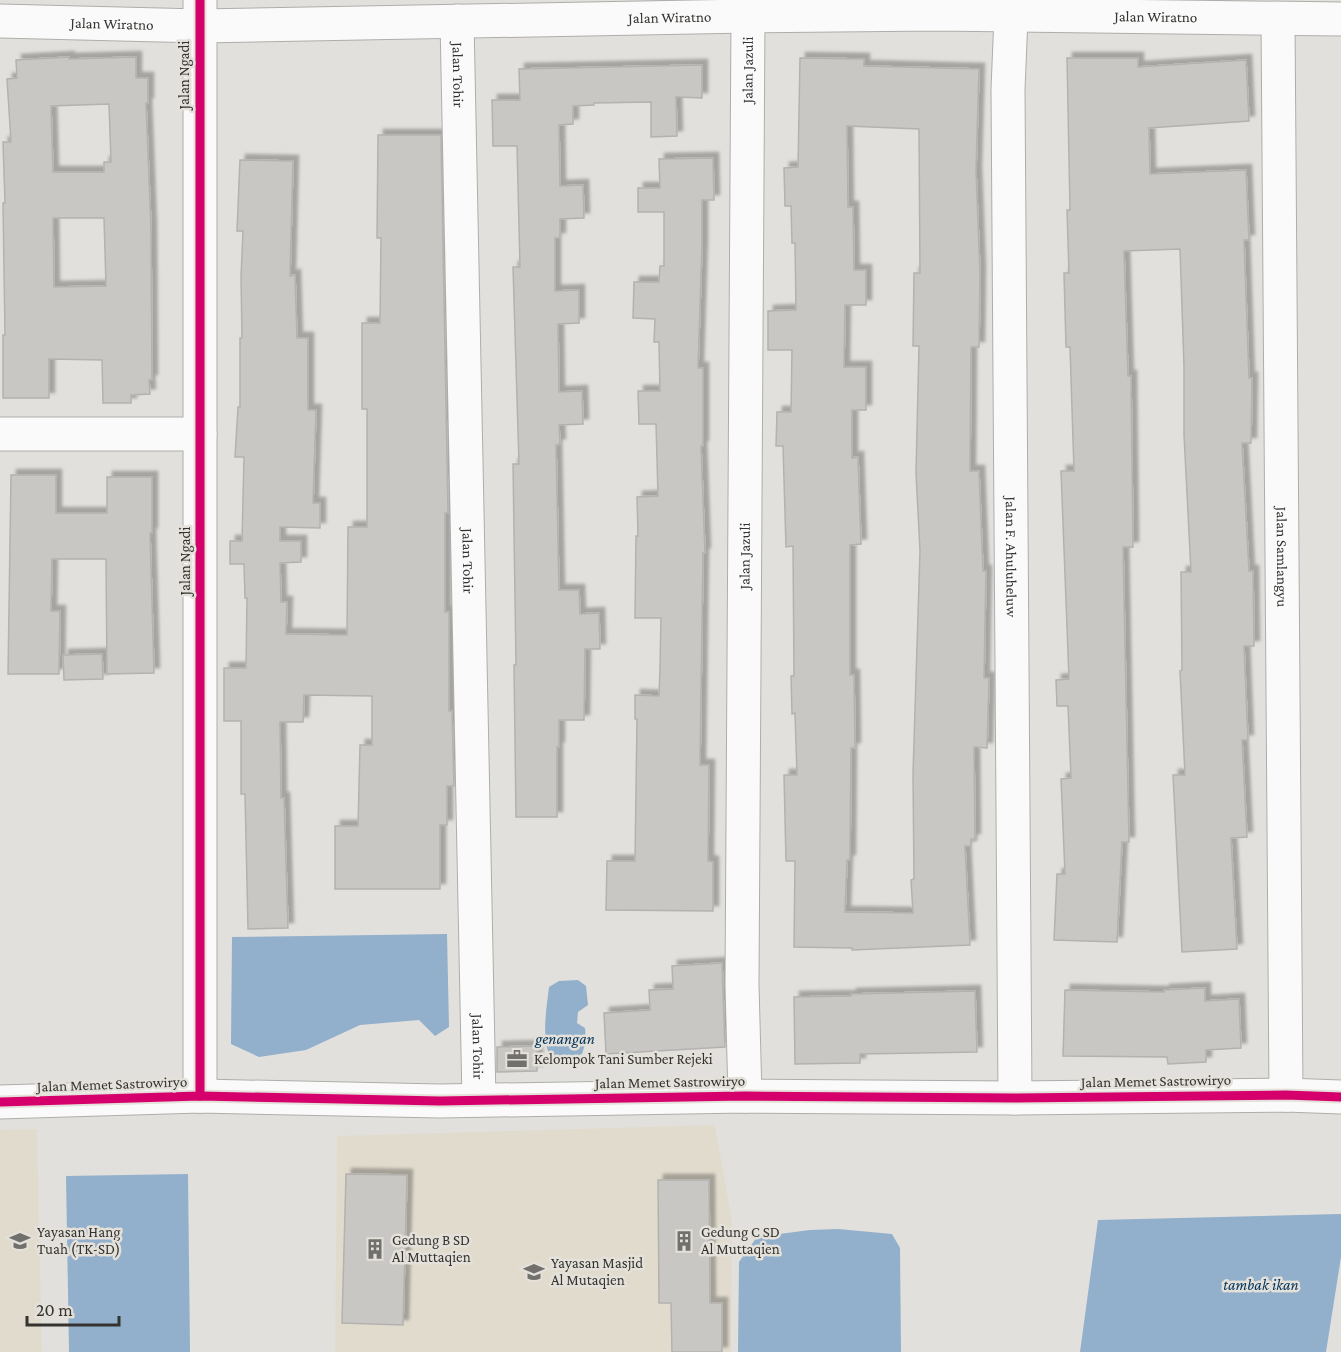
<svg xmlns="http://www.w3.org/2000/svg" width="1341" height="1352" font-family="'Crimson Pro',serif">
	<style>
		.education { fill: #e1dbce }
		.water { fill: #92afcb }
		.building { fill: #c8c7c4; stroke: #b4b2af; stroke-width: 1.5; fill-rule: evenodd; filter: url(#shadow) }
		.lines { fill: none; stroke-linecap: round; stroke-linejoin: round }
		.minor-casing { stroke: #afadaa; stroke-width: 35 }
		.major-casing { stroke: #afadaa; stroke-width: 35 }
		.minor { stroke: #fbfafa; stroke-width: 33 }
		.major { stroke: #fbfafa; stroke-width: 33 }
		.cycleway-casing { stroke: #e4e1da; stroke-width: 13 }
		.cycleway { stroke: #d6006c; stroke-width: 9 }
		.labels { text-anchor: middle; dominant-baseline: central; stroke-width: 5; stroke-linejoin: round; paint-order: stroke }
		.street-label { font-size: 15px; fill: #343330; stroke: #e4e1da }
		.poi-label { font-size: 15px; fill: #343330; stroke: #e4e1da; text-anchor: start }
		.water-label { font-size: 16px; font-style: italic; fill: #00325a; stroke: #e4e1da }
	</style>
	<defs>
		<filter id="shadow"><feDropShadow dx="5.5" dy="-5.5" stdDeviation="1.5" flood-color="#0004"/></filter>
	</defs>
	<rect width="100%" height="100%" fill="#e2e0dc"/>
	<g class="education">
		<path d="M715,1125L732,1221L731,1352H335L337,1136Z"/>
		<path d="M37,1129L42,1352H0V1130Z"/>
	</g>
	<g class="water">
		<path d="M447,934L449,1027L435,1036L419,1020L360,1025L306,1050L259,1057L231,1044L232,937Z"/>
		<path d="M578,980L586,986L588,1005L578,1012L577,1023L585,1028L586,1041L582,1054L573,1057L552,1058C540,1045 547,1005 549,987L559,981Z"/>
		<path d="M188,1174L190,1352H69L66,1176Z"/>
		<path d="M1341,1214V1257L1326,1352H1080L1098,1220Z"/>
		<path d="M838,1229L892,1234L900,1248L901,1352H738L739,1262L757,1237L810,1230Z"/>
	</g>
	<g class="building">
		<path d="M69,57V59L136,57V78H148V103H146L151,228L152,380H149L150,394L131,395V403H103L102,360L49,359V398H3V335H5L3,203H5L3,142H11L7,79L17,78L16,60ZM109,104L111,162H104V172H53L51,106ZM53,218H104L106,286L54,287Z"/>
		<path d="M800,58L864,59V66L979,69L976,171L980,273L979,347H971L970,471H979L983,571H986L984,678H989L987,748L974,747L975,839H971V846H965L970,945L852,950V948L794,947L795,861H786L784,775H797L795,713L792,714L791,676H794L793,546L786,547L783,446H776L777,412H791L792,350H768V311L796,310L795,243H792L791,206H785L784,168L798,167ZM847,126L919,129L920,273H914L913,346H919L916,473L920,551L913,774L914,879L911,880L913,913L845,912L847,860H850L851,748H855L854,675H850V545L861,544L858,457L852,458V410H866V367H844L845,305H866V270H854L853,207H848Z"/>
		<path d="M1067,58H1138V67L1246,60L1249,121L1149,128L1150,174L1246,170L1249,240H1244L1249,378H1252L1251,443H1242L1249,571H1253L1254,646H1244L1248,740H1242L1247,837L1231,838L1237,949L1182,952L1173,775H1185L1180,671L1182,670L1181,572H1191L1184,435V366L1180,249L1124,251L1128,376H1131L1133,547H1123L1129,842H1122L1117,942L1054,940L1057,874H1065L1061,779L1071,778L1068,706H1057L1056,680L1069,679L1061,471H1074L1070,347H1066L1064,273H1069L1067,210H1070Z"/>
		<path d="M702,65V98L676,97L677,136L651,137V102L594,103V105L573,106V124L559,125L560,186L583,185L584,218L560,219V238H555V291L579,290V323L558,324L559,392L582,391L583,424L559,425L560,444L556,445L559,590H579L580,614L599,613L600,649H585L584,720H559V747H557V817H516L514,665H516L513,464H519L513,267H520L517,146H493L492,100H520L519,69Z"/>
		<path d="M378,135H441L448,513H445V612H449V711H452L454,786H447V825H440V889H335V826H358L360,745H372V696L304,695L303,722H280L281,798H284L288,928L248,929L245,794H241V721H224V668H246L247,598H245L244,564H230V541H242L244,457H235L238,407H240V338H242L241,277L243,231H237L240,160L293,161L290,276L295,275L297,338H308V410H316L313,503H320V528L280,527V541H301V562L280,563L281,602H287L286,634L347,635L348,527H367V409H362V323H380L381,238H377Z"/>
		<path d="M713,158L714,200H702V246L698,368H703V446H701L705,553H703L700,765H709L708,861L713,862V911L606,910L607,861H635L637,719H635V695L659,696L660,667L661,618H635L636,536H638L637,497L658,496L656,424H639L638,391H660L659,342H654L655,319L633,318L634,282H659L660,266H664V212H638V188H660L659,159Z"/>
		<path d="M11,475H56V513H107V477H152V533H150L154,673L107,674L106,559H52L51,611H60L59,674H8Z"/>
		<path d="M102,654L103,679L64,680L63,655Z"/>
		<path d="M722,963L725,1047L606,1054L604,1013L650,1010L649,990L673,989L672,966Z"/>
		<path d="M1205,988V1001L1239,999L1241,1048L1206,1050V1062L1168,1064L1167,1057L1063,1056L1065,990L1164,992V990Z"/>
		<path d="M975,991L977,1052L860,1054V1063L795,1064L794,997L851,996V994Z"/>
		<path d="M537,1046V1071L497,1072V1047Z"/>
		<path d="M346,1174L407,1175L403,1325L342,1323Z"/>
		<path d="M658,1180H709L710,1303H722V1352H672L671,1303H659Z"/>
	</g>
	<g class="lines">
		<g class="minor-casing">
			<g id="minor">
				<path id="s1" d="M1011,17L1008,89L1015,1098"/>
				<path id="s2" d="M1278,20L1286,1095"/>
				<path id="s3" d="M457,21L479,1100"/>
				<path d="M0,434H200"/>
				<path d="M200,1096V0"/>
				<path id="s4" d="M745,1096L742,985L748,16"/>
				<path d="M0,1102L200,1096L440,1101L745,1096L1015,1098L1286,1095L1341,1097"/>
			</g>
		</g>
		<g class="major-casing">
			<g id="major">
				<path id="s5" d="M0,21L200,26L748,16L935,14L1341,19"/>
			</g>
		</g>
		<use href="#minor" class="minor"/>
		<use href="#major" class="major"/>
		<g class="cycleway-casing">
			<g id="cycleway">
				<path d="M200,1096V0"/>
				<path d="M0,1102L200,1096L440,1101L745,1096L1015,1098L1286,1095L1341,1097"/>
			</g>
		</g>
		<use href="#cycleway" class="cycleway"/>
	</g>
	<defs>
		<g id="office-bare" transform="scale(1.62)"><path d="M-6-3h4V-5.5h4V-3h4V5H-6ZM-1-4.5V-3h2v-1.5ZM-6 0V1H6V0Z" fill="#71706c" stroke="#e4e1da" stroke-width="2.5" paint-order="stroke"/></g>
		<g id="school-bare" transform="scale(1.62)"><path d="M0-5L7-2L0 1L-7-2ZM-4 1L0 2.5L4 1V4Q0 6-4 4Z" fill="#71706c" stroke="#e4e1da" stroke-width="2.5" paint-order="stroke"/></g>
		<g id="building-bare" transform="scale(1.62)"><path d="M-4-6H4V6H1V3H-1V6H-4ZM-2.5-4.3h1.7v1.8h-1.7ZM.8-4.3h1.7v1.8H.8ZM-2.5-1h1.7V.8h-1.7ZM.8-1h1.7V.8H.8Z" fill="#71706c" stroke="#e4e1da" stroke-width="2.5" paint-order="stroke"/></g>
	</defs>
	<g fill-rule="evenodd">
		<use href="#office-bare" x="517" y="1059"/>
		<use href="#school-bare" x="20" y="1241"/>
		<use href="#building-bare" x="684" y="1241"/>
		<use href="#building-bare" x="375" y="1249"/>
		<use href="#school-bare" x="534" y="1272"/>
	</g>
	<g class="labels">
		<g class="street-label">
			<text stroke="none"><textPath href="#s5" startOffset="670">Jalan Wiratno</textPath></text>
			<text stroke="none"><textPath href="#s5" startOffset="1156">Jalan Wiratno</textPath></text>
			<text stroke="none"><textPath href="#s5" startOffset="112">Jalan Wiratno</textPath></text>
			<text stroke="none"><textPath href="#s4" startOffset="1026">Jalan Jazuli</textPath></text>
			<text transform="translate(184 75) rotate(-90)">Jalan Ngadi</text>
			<text stroke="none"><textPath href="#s3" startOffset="54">Jalan Tohir</textPath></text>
			<text stroke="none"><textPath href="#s4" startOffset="540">Jalan Jazuli</textPath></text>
			<text stroke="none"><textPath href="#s1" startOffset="540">Jalan F. Ahuluheluw</textPath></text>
			<text stroke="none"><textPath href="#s2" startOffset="537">Jalan Samlangyu</textPath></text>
			<text transform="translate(185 561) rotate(-90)">Jalan Ngadi</text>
			<text stroke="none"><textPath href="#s3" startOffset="540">Jalan Tohir</textPath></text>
			<text stroke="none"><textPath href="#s3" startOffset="1026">Jalan Tohir</textPath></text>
			<text transform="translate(1156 1081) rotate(-1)">Jalan Memet Sastrowiryo</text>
			<text transform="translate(670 1082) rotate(-1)">Jalan Memet Sastrowiryo</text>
			<text transform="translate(112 1084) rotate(-2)">Jalan Memet Sastrowiryo</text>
		</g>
		<g class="poi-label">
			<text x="534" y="1059">Kelompok Tani Sumber Rejeki</text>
			<text x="37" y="1232">Yayasan Hang<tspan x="37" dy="17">Tuah (TK-SD)</tspan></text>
			<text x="701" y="1232">Gedung C SD<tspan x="701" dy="17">Al Muttaqien</tspan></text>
			<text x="392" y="1240">Gedung B SD<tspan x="392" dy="17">Al Muttaqien</tspan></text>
			<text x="551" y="1263">Yayasan Masjid<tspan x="551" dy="17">Al Mutaqien</tspan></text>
		</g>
		<g class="water-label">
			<text x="565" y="1038">genangan</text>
			<text x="1261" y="1284">tambak ikan</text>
		</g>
	</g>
	<path d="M27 1316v9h92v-9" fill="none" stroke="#343330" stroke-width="3"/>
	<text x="36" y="1316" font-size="18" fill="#343330" stroke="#e4e1da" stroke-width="4.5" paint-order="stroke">20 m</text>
</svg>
